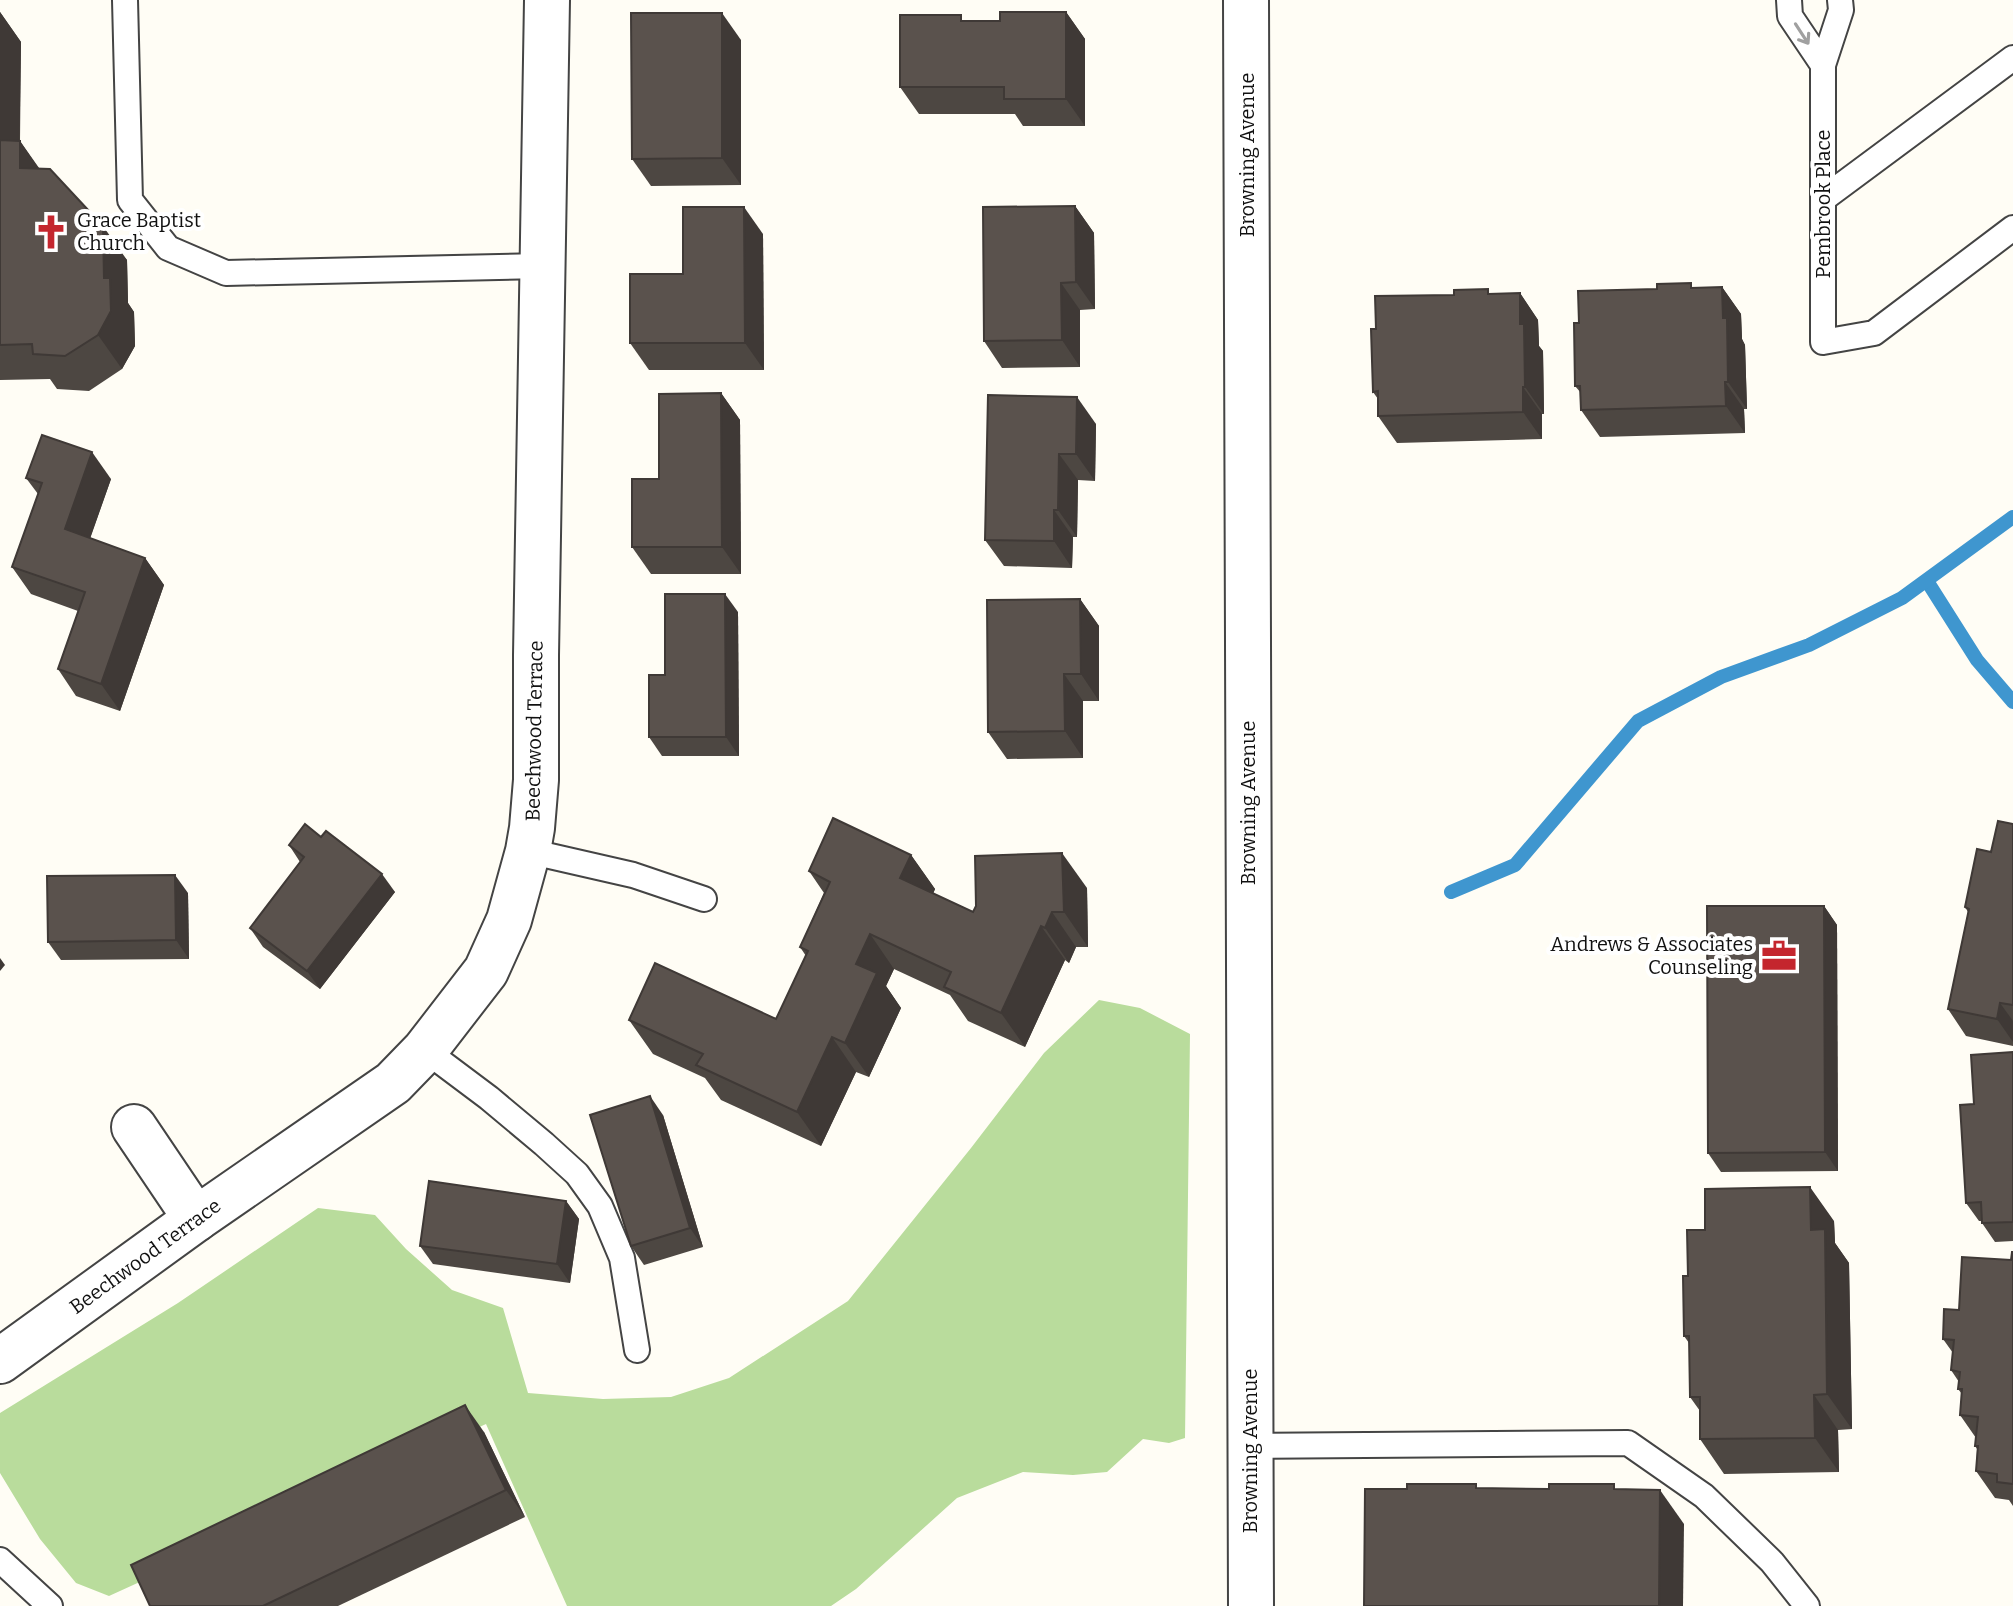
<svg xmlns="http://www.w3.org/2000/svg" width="2013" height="1606" font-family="Bitter,serif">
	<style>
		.forest { fill: #b9dc9c }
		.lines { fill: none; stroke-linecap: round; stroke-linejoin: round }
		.stream { stroke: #3f96cf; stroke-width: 14 }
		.service-casing { stroke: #444; stroke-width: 28 }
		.minor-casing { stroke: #444; stroke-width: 48 }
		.tertiary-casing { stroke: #444; stroke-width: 48 }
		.service { stroke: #fff; stroke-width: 24 }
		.minor { stroke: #fff; stroke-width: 44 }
		.tertiary { stroke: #fff; stroke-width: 44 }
		.wall { fill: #4d4742 }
		.shaded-wall { fill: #3f3936 }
		.building { fill: #5a524d; stroke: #3f3936; stroke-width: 2 }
		.oneway { stroke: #a0a0a0 }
		.labels { text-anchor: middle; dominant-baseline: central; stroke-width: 8; stroke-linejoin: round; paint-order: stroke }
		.street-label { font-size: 20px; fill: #111; stroke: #fff }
		.poi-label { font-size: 20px; fill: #111; stroke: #fff; text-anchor: start }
	</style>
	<rect width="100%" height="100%" fill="#fffdf5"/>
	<path class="forest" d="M1099,1000L1140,1008L1190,1034L1185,1438L1169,1443L1143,1439L1107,1472L1073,1475L1023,1472L957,1498L856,1589L831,1606H567L486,1424L109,1596L76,1583L40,1539L0,1473V1413L178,1303L318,1208L375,1215L406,1249L452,1290L503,1308L528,1393L603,1399L671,1397L729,1378L848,1301L971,1148L1044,1053Z"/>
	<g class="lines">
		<g class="stream">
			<path d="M1927,581L1977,660L2013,702"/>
			<path d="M1451,892L1515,865L1638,721L1721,677L1809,645L1902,598L2013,517"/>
		</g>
		<g class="service-casing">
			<g id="service">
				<path d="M125,0L130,200L168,248L226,273L543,266"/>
				<path d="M1789,0L1790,16L1823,65"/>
				<path d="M1840,0L1841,10L1823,65V342L1874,333L2013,228"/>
				<path d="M1823,199L2013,58"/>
				<path d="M528,851L633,875L704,899"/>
				<path d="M425,1050L489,1098L544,1144L577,1174L600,1206L622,1258L637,1350"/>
				<path d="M1250,1446L1628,1443L1704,1496L1772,1562L1807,1606"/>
				<path d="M0,1560L50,1606"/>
			</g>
		</g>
		<g class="minor-casing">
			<g id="minor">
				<path d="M134,1127L196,1219"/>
				<path d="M0,1361L196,1219L393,1083L425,1050L486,971L509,920L528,851L532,828L536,780V655L547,0"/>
			</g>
		</g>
		<g class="tertiary-casing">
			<path id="tertiary" d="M1246,0L1251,1606"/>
		</g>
		<use href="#service" class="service"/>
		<use href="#minor" class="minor"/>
		<use href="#tertiary" class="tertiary"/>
	</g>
	<g class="wall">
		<path d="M0,12L21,42L20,141L39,169L127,260L128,303L134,312L135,346L122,369L89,391L57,389L50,379L0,380Z"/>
		<path d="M1066,12L1085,39V126H1023L1015,114H919L900,87L965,21H1000Z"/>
		<path d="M741,40V185L651,186L632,159Z"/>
		<path d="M1075,206L1094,233L1095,309L1080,310V367L1002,368L984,341Z"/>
		<path d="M763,234L764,370H649L630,343Z"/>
		<path d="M1722,287L1741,314L1742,339L1745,345L1747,409H1744L1745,433L1600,437L1581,410V393L1575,386L1579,323L1694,288Z"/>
		<path d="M1520,293L1538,320L1539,346L1543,351L1544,414H1542V439L1397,443L1378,416V399L1373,392L1376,329L1492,294Z"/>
		<path d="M721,393L740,420L741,574H651L632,547L659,479Z"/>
		<path d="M988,395L1096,424L1095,481L1078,480L1077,537H1073L1072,568L1004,566L985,540Z"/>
		<path d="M26,478L111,479L90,538L145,558L164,585L120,711L76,696L58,669L78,611L31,594L12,567L38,494Z"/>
		<path d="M1080,599L1099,626V701H1083V758L1007,759L988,732Z"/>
		<path d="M738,612L739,756H662L649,737Z"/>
		<path d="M2013,824V1046L1966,1036L1948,1009L1968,912L1965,907L1991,852Z"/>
		<path d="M321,837L395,892L320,989L263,947L250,928L300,862L289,845Z"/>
		<path d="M911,855L935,889L933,894L973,912L1087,888L1088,947H1076L1069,963L1065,960L1025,1047L968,1021L950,995L894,969L886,986L901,1008L869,1077L856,1072L821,1146L721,1100L705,1078L653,1054L629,1020L776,1019L806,956L800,947L824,893L809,871Z"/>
		<path d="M188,893L189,959L61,960L48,942Z"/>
		<path d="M1824,906L1837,925L1838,1171L1721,1172L1708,1153Z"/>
		<path d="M2013,1052V1241L1995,1242L1982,1223V1221H1979L1966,1203L1974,1104Z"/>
		<path d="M663,1115L703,1247L644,1265L631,1246Z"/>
		<path d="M566,1201L579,1219L570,1283L433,1264L420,1246Z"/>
		<path d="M1834,1221L1835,1243L1849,1263L1852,1429L1838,1430L1839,1472L1724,1474L1700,1439V1411L1690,1397L1689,1343L1684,1336L1688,1276L1705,1230Z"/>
		<path d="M2013,1252V1506L2009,1500L1995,1498L1976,1471L1977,1449L1975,1446L1976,1438L1960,1415L1962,1394L1958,1389L1959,1382L1951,1370L1953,1353L1943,1339L1959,1310L2011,1260Z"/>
		<path d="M484,1432L525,1517L338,1606H150Z"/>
	</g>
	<g class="shaded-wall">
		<path d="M0,12L21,42L19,174L0,147Z"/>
		<path d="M1066,12L1085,39V126L1066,99Z"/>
		<path d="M722,13L741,40V185L722,158Z"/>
		<path d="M20,141L44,175L20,168Z"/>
		<path d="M1075,206L1094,233L1095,309L1076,282Z"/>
		<path d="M744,207L763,234L764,370L745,343Z"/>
		<path d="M103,226L127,260L128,303L134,312L135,346L122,369L98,335L104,278Z"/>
		<path d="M1061,283L1080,310V367L1062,340Z"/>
		<path d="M1722,287L1741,314L1742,339L1745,345L1747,409L1728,382L1723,318Z"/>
		<path d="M1520,293L1538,320L1539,346L1543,351L1544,414L1525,387L1520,324Z"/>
		<path d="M1725,382L1744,409L1745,433L1726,406Z"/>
		<path d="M1523,387L1542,414V439L1523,412Z"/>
		<path d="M721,393L740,420L741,574L722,547Z"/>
		<path d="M1077,397L1096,424L1095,481L1076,454Z"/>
		<path d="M92,452L111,479L84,556L65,529Z"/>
		<path d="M1059,454L1078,480L1077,537L1058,510Z"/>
		<path d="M1054,510L1073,537L1072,568L1054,541Z"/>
		<path d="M145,558L164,585L120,711L101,684Z"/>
		<path d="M725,594L738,612L739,756L726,737Z"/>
		<path d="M1080,599L1099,626V701L1081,674Z"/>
		<path d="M1064,674L1083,701V758L1065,731Z"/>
		<path d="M1062,853L1087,888L1088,947L1064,912Z"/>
		<path d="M911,855L935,889L924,913L900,878Z"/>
		<path d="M382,874L395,892L320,989L307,971Z"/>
		<path d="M175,875L188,893L189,959L176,940Z"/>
		<path d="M1824,906L1837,925L1838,1171L1825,1152Z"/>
		<path d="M1052,912L1076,947L1069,963L1045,928Z"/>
		<path d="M1041,926L1065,960L1025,1047L1001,1013Z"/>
		<path d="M870,934L894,969L886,986L901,1008L869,1077L845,1043L856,964Z"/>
		<path d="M0,958L5,965L0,971Z"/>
		<path d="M2000,1003L2013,1021V1042L1997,1019Z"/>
		<path d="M832,1037L856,1072L821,1146L797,1112Z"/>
		<path d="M650,1096L663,1115L703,1247L690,1228Z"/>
		<path d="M1810,1187L1834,1221L1835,1243L1849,1263L1852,1429L1827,1394L1811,1230Z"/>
		<path d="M566,1201L579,1219L570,1283L557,1264Z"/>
		<path d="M1814,1395L1838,1430L1839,1472L1815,1438Z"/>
		<path d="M465,1405L484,1432L525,1517L506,1490Z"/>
		<path d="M1660,1490L1684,1524L1683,1606H1659Z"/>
	</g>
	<g class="building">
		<path d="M1000,12H1066V99H1004V87H900V15H961V21H1000Z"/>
		<path d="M631,13H722V158L632,159Z"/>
		<path d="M0,140L20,141V168L50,169L103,226L104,278H110L111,311L98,335L65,356L33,354L32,344L0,345Z"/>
		<path d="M1075,206L1076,282L1061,283L1062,340L984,341L983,207Z"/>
		<path d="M683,207H744L745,343H630V274H683Z"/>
		<path d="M1691,283V288L1722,287L1723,318H1727L1728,382H1725L1726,406L1581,410L1580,386H1575L1574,323H1579L1578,291L1657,289V284Z"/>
		<path d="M1488,289V294L1520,293V324H1524L1525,387H1523V412L1378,416V391L1373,392L1371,329H1376L1375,296L1454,295V290Z"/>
		<path d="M721,393L722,547H632V479H659V394Z"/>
		<path d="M988,395L1077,397L1076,454H1059L1058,510H1054V541L985,540Z"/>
		<path d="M42,435L92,452L65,529L145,558L101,684L58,669L85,592L12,567L42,483L26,478Z"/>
		<path d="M665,594H725L726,737H649V675H665Z"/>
		<path d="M1080,599L1081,674H1064L1065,731L988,732L987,600Z"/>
		<path d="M833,818L911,855L900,878L973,912L976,906L975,856L1062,853L1064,912H1052L1045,928L1041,926L1001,1013L944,987L951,972L870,934L856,964L877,973L845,1043L832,1037L797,1112L696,1065L703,1054L629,1020L655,963L776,1019L808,951L800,947L830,882L809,871Z"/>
		<path d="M1998,821L2013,824V1005L2000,1003L1997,1019L1948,1009L1969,909L1965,907L1977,849L1991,852Z"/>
		<path d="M305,824L321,837L326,831L382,874L307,971L250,928L304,857L289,845Z"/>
		<path d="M175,875L176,940L48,942L47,876Z"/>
		<path d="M1707,906H1824L1825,1152L1708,1153Z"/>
		<path d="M2013,1052V1222L1982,1223L1981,1202L1966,1203L1960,1105L1974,1104L1971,1055Z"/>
		<path d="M650,1096L690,1228L631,1246L590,1115Z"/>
		<path d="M429,1181L566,1201L557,1264L420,1246Z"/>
		<path d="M1810,1187L1811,1230L1825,1229L1827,1394L1814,1395L1815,1438L1700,1439V1397H1690L1689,1336H1684L1683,1276H1688L1687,1230H1705V1189Z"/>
		<path d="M2012,1252H2013V1484L1997,1482V1474L1976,1471L1978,1446H1975L1978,1417L1960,1415L1962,1389H1958L1960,1372L1951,1370L1954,1340L1943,1339L1944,1309L1959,1310L1962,1257L2011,1260Z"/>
		<path d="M465,1405L506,1490L263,1606H150L131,1565Z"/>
		<path d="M1407,1484H1476V1488L1549,1489V1484H1614V1489L1660,1490L1659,1606H1364L1365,1489H1407Z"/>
	</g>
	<defs><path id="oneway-shaft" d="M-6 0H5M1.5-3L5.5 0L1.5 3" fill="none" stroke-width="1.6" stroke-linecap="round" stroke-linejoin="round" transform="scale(2)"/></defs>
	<use class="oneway" href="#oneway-shaft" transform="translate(1802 34) rotate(57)"/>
	<defs>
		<g id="church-bare" transform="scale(2.76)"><path d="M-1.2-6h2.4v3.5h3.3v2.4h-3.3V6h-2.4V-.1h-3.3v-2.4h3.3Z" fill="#c4262e" stroke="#fff" stroke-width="2.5" paint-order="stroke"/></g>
		<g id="office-bare" transform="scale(2.76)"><path d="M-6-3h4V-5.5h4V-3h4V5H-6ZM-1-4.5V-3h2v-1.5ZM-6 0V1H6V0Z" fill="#c4262e" stroke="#fff" stroke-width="2.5" paint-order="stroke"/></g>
	</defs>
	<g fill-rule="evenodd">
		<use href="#church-bare" x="51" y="232"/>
		<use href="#office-bare" x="1779" y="956"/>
	</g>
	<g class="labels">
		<g class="street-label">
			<text transform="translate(1247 155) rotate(-90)">Browning Avenue</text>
			<text transform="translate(1823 204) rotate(-90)">Pembrook Place</text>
			<text transform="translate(534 731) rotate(-89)">Beechwood Terrace</text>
			<text transform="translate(1248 803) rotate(-90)">Browning Avenue</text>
			<text transform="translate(145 1256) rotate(-36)">Beechwood Terrace</text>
			<text transform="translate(1250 1451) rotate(-90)">Browning Avenue</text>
		</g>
		<g class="poi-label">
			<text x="77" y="220">Grace Baptist<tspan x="77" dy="23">Church</tspan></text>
			<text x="1753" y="944" text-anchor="end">Andrews &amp; Associates<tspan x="1753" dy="23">Counseling</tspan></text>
		</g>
	</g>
</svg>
